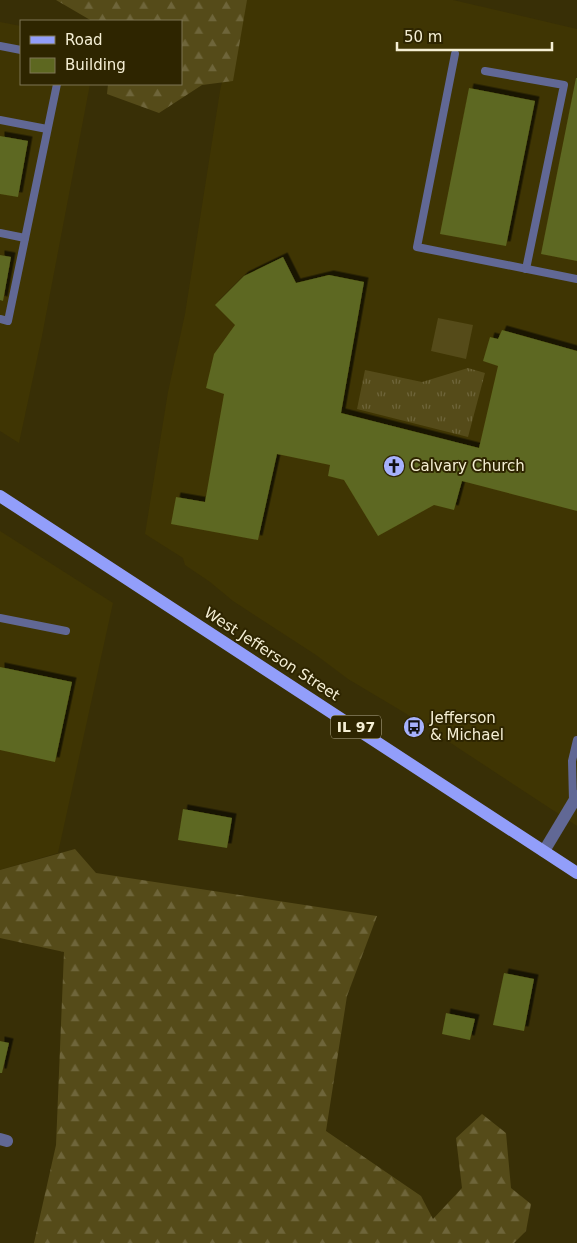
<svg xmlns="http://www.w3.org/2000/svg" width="577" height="1243" font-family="'DejaVu Sans',sans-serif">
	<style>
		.built { fill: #3f3503 }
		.grass { fill: url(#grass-tufts) }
		.forest { fill: url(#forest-firs) }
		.pitch { fill: #554b19 }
		.building { fill: #5d6720; filter: url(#shadow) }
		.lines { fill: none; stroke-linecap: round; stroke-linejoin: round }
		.lane { stroke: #616895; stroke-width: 8 }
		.street { stroke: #616895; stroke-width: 12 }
		.primary { stroke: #929efa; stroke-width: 12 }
		.labels { text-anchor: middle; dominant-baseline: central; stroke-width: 4; stroke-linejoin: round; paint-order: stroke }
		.shield { fill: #2e2500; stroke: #b9b294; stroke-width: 1 }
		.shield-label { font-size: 14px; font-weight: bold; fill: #f5efd4 }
		.poi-label { font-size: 15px; fill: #f5efd4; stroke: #2e2500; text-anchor: start }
		.street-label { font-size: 15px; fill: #f5efd4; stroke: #2e2500 }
	</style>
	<defs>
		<pattern id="grass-tufts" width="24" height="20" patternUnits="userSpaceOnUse" patternTransform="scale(1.25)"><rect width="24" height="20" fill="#554b19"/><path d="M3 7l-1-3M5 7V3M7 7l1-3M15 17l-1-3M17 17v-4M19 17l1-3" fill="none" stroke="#6e653a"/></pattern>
		<pattern id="forest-firs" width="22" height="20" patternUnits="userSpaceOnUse" patternTransform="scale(1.25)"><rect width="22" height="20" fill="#554b19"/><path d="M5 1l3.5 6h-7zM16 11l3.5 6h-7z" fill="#6e653a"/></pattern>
		<filter id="shadow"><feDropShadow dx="4.5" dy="-4.5" stdDeviation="0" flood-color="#0009"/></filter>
	</defs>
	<rect width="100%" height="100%" fill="#382f06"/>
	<g class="built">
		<path d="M243,0H453L577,29V826L405,713L348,679L316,655L233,601L210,582L185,565L183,558L145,534L168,392L185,314L220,91L240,2Z"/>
		<path d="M0,22L21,26V84H90L42,336L19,443L0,431Z"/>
		<path d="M0,531L113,603L58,853L0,870Z"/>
	</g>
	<path class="grass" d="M468,368L485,373L468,437L357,409L365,370L422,382Z"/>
	<g class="forest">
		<path d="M56,0H247L233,81L202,85L159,113L107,94L108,84H181V21H92Z"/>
		<path d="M75,849L96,873L377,916L347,996L326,1131L421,1196L433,1219L462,1188L456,1138L482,1114L506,1133L511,1188L531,1204L526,1231L514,1243H34L56,1145L64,952L0,938V870Z"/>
	</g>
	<path class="pitch" d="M438,318L473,325L466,359L431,351Z"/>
	<g class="building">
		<path d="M576,78H577V261L541,254Z"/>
		<path d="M469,88L535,101L506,246L440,234Z"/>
		<path d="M0,136L28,141L18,197L0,194Z"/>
		<path d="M0,255L11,257L3,301L0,300Z"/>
		<path d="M283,257L296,283L329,275L364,282L341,413L479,448L498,366L483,361L490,337L498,339L502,330L577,351V511L462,481L454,510L434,505L378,536L344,480L328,476L330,465L277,454L258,540L171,524L176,497L205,502L224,394L206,388L214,354L235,325L215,305L244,276Z"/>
		<path d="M0,667L72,682L55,762L0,750Z"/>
		<path d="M183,809L232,818L227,848L178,840Z"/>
		<path d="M504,973L534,979L524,1031L493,1025Z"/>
		<path d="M446,1013L475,1019L470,1040L442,1034Z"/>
		<path d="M0,1041L9,1043L2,1073H0Z"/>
	</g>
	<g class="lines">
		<g class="lane">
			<path d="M0,46L21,50"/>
			<path d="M455,54L417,247L577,279"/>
			<path d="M485,71L564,85L526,269"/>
			<path d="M0,120L47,129"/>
			<path d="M0,233L25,238"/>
			<path d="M0,319L8,321L57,84"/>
			<path d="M0,618L66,631"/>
			<path d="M573,800L572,761L577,740"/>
		</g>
		<g class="street">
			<path d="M544,851L577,796"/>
			<path d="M0,1139L7,1141"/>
		</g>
		<path class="primary" d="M0,496L577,873"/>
	</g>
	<defs>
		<g id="church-disc" transform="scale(1.125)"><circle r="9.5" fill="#a6b1fc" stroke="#2e2500"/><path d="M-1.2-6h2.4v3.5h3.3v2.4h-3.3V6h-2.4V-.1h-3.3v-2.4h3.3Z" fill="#111"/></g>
		<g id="bus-disc" transform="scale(1.125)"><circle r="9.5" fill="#a6b1fc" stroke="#2e2500"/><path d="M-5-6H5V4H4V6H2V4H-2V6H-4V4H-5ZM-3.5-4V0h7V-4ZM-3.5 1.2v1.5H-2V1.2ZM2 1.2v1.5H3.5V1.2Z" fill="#111"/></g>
	</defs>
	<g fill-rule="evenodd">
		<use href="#church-disc" x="394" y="466"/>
		<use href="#bus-disc" x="414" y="727"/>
	</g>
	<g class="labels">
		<rect class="shield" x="331" y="715.5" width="50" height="23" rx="4"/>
		<g class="shield-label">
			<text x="356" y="727">IL 97</text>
		</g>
		<g class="poi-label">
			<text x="410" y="466">Calvary Church</text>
			<text x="430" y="718">Jefferson<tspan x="430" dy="17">&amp; Michael</tspan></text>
		</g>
		<g class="street-label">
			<text transform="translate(272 654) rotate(33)">West Jefferson Street</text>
		</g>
	</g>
	<rect x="20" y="20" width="162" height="65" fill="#2e2500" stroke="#7e7655"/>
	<rect x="30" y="36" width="25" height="8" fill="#929efa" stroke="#7e7655"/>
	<text x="65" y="45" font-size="15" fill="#f5efd4">Road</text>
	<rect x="30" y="58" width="25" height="15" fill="#5d6720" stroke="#7e7655"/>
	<text x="65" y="70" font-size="15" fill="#f5efd4">Building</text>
	<path d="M397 42v8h155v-8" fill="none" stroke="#f5efd4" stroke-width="2.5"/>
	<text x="404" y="42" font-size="15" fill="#f5efd4" stroke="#2e2500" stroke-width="4" paint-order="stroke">50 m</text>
</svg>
